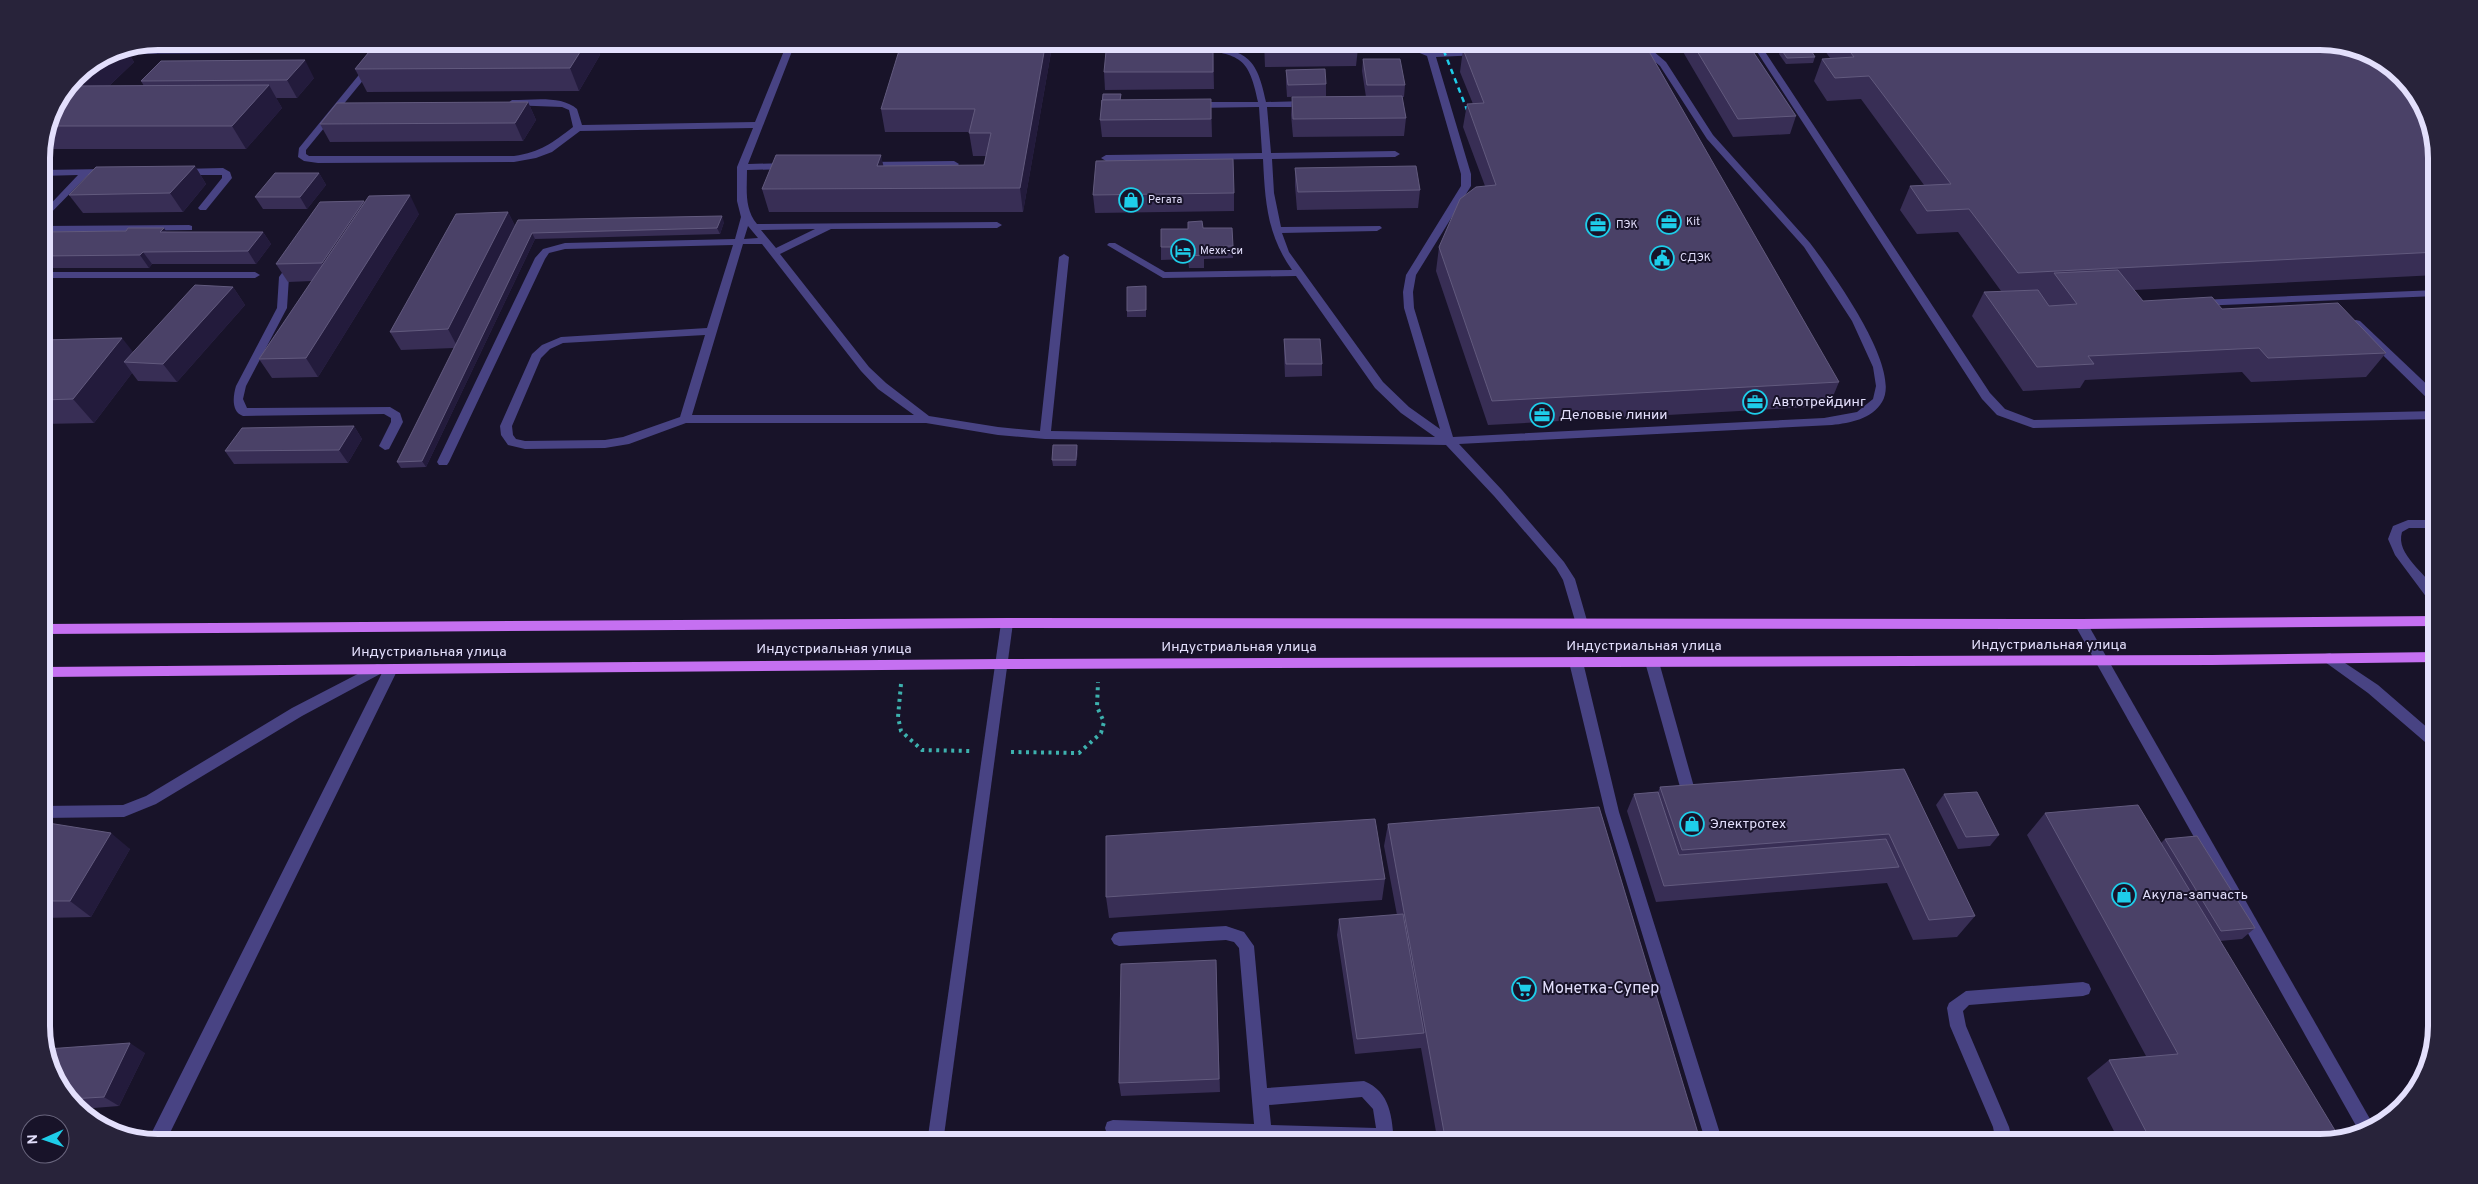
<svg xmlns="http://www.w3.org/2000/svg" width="2478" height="1184" font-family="Overpass,sans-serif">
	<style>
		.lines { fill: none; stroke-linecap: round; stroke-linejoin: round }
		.path { stroke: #3db1ae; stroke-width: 4; stroke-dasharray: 3 4.5; stroke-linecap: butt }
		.lane { fill: #484383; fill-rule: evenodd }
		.street { fill: #484383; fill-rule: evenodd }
		.primary { fill: #c570f1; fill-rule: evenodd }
		.rail { stroke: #1ecde9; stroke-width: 2.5; stroke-dasharray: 5.5 4.5; stroke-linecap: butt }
		.wall { fill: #382e55 }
		.shaded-wall { fill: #231b3c }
		.building { fill: #4a4167; stroke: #625a7e }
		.labels { text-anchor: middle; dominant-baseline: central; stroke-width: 4; stroke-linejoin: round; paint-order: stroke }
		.far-poi-label { font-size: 11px; fill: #e3dffc; stroke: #181329; text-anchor: start }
		.poi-label { font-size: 14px; fill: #e3dffc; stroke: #181329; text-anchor: start }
		.street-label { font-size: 14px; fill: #e3dffc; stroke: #181329 }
		.near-poi-label { font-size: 16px; fill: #e3dffc; stroke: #181329; text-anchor: start }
		.rim { fill: none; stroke: #e3dffc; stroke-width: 6 }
	</style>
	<rect width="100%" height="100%" fill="#181329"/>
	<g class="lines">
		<g class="path">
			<path d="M901,684L898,717L901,731L922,750L970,751"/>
			<path d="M1011,752L1079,753L1101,733L1104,722L1097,707L1098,682"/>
		</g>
		<g class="lane">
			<path d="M788,41H796L748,164L787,163L792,166L787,169L747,170C747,189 744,208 757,224L997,222L1002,225L997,228L831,229L780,254L869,367L886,383L929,416L998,427L1040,431L1059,257L1064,254L1069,257L1051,431L1435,437L1401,413L1375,388L1296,276L1163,278L1107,245L1109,243H1115L1165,272L1292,270C1267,235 1265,201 1263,159L1106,161L1101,158L1106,155L1262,153L1259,107L1195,108L1191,105L1195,102H1258C1248,52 1237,57 1194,47L1193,45L1197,43C1243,52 1256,51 1266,102L1307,101L1311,104L1307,107H1267L1271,153L1395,151L1400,154L1395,157L1272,159L1274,193L1281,227L1380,226L1382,228L1377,231L1282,233L1289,252L1383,382L1409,407L1440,429L1404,308L1403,292L1406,275L1461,186V174L1427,56L1390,41H1402L1432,52L1480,51L1484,53L1480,55L1436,57L1471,174V186L1416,275L1413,292L1414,308L1453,437L1824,418L1857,412L1873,399L1876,386L1873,367L1852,321L1804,247L1707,139L1660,66L1646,54L1632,50L1631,48L1635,46L1652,50L1666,62L1713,135L1810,243C1831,271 1903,369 1882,402C1872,419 1850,423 1832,425L1459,444L1502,490L1564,562L1575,579L1588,624L1587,627H1577L1576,624L1563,580L1556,568L1494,496L1446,445L1045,439L998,435L926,423H686L629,444L605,448L525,449L508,445L501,435L500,426L532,354L542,345L561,337L707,328L733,245L565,249L549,253L545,259L449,462L447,465H439L437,462L535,258L543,249L565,243L735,239L741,217L737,201V167L753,128L580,131L552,152L536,158L514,162L318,163L304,161L298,157L299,148L367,65L374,67L306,150V154L309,156H514C541,152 552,143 573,127L569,110L562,107L509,105L508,103L512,100C532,100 562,95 577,109L582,125L755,122ZM748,226L758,238L744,239ZM815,229L776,248L761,230ZM743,244H762L861,371L878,389L914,415H692ZM705,335L680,417L623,437L605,440L525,441L516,439L513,435L512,426L541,358L550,349L563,343Z"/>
			<path d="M1750,41H1758L1990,393L2005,409L2034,420L2437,411V419L2033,428L1997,415L1982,399Z"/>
			<path d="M391,48V52H388L108,54L117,49Z"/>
			<path d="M954,161L959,164L957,166L867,168L862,165L867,162Z"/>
			<path d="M223,168L230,172L232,178L206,210H200L198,208L222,178V175H181L176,172L181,169Z"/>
			<path d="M106,169L111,172L109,174L88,175L41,223V214L78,175L41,176V170Z"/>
			<path d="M189,225L192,226V230L41,232V226Z"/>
			<path d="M293,261L298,264L289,277L287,308L246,386L243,399L247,408L390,407L400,413L403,422L389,449L385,450L379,446L391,422V418L384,414L243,416C231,412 233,396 236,386L277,308L279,277L290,262Z"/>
			<path d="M41,272H255L260,275L255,278H41Z"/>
			<path d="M2437,290V296L2199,306L2194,303L2199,300Z"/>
			<path d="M2356,320L2360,321L2437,394V405L2433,404L2352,325V321Z"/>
			<path d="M2408,520H2437V528H2409L2402,532C2395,555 2427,573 2436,592C2438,596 2437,603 2437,608L2433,606L2395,555L2388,539L2393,526Z"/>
			<path d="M2081,619L2086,621L2374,1126L2359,1131L2076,627L2075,624L2076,621Z"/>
			<path d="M2330,653L2378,685L2437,736V750L2432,748L2368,693L2325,662L2323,658L2325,654Z"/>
			<path d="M1576,657L1581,658L1583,662L1619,812L1723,1143H1706L1605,812L1569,662L1571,658Z"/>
			<path d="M1652,657L1657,658L1659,662L1694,787L1692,791L1687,793L1682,791L1680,787L1645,662L1647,658Z"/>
			<path d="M377,664L382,665L384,669L382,673L302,716L156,804L124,817L42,818V806L123,805L146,796L292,708Z"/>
			<path d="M391,664L396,665L398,669L165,1143L148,1140L384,669L386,665Z"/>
			<path d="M1226,926L1244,932L1254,946L1267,1088L1364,1081C1391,1092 1392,1118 1394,1143H1304L1113,1136L1107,1134L1105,1128L1107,1122L1113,1120L1254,1124L1239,948L1234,942L1226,940L1119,946L1114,944L1111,939L1114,934L1119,932ZM1362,1097L1373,1109L1376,1128L1271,1125L1269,1105Z"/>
			<path d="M2083,982L2089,984L2091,989L2089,994L2083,996L1969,1005L1963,1011L1966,1026L2009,1127L2013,1143H1996L1993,1127L1950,1026L1947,1008L1949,1003L1966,991Z"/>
		</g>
		<path class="street" d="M1007,618L1012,620L1013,623L943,1143H927L1001,623L1002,620Z"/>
		<g class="primary">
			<path d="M2437,616V626L2081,629L1007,628L42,634V624L1007,618L2081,619Z"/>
			<path d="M2437,652V662L2212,665L1002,669L42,677V667L1002,659L2212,655Z"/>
		</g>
		<path class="rail" d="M1440,41L1471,120"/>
	</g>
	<g class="wall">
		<path d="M158,41H227L224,44L141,45Z"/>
		<path d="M378,41H595L600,55L579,91L367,92L355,69Z"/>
		<path d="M1053,41L1023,212H769L762,189L883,166L984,165L986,156H973L969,132H885L881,109Z"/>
		<path d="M1213,41L1214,89L1105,90L1104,72Z"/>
		<path d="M1217,41H1233L1231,44Z"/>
		<path d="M1264,41H1356L1358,48L1356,66L1265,67Z"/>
		<path d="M1680,41H1746L1796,116L1790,134L1733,137L1679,45Z"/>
		<path d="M1818,41H2320L2437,151V275L2134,290L2143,301L2222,309L2386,353L2366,377L2251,382L2242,372L2085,380L2080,388L2023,391L1972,316L1984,292L2001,291L1958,232L1917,234L1900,210L1910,186L1924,185L1861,99L1827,101L1814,81L1822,59L1830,58Z"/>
		<path d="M125,48L134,62L109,86H144L141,81L314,78L297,98H276L282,108L246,149H42L50,113L114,50Z"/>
		<path d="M1463,49L1839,382L1829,406L1488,425L1436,271L1439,247L1485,186L1463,127L1467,104H1473L1460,72Z"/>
		<path d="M1781,49L1815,57L1813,63L1786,64L1779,54Z"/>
		<path d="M1363,59L1405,85L1404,97H1402L1406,118L1404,136L1293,137L1291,115L1292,97H1366L1362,71Z"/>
		<path d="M1286,70L1326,84V96L1287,97L1286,82Z"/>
		<path d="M1121,94V100L1211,99L1212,137H1102L1100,120Z"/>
		<path d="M528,102L536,120L523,141L330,142L320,124Z"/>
		<path d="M195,166L206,184L183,212L83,213L69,195Z"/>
		<path d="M1295,168L1420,190L1418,208L1297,210L1295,186Z"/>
		<path d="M319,173L326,185L307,209H263L255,197Z"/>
		<path d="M1234,193V211L1095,213L1093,195Z"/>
		<path d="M364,201L365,203L419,214L318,377L272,378L259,359L312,281L288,282L276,264Z"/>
		<path d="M508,212L515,226L724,222L720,234L535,239L426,467L401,468L397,462L454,348L401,350L390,332Z"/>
		<path d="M41,232H263L271,244L256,264H152L149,268H41Z"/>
		<path d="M1233,246V258L1204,259V268H1189L1188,259L1161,260V247Z"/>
		<path d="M1146,286V317H1127V311Z"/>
		<path d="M233,287L245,305L177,382L138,381L132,373L94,423L42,424V340L133,352Z"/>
		<path d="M1284,339L1322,364V376L1285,377L1284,352Z"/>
		<path d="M354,426L362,439L348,463L234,464L225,451Z"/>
		<path d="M1077,445L1078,451L1076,466H1053L1052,460Z"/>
		<path d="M1904,769L1975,916L1957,937L1913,940L1887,883L1656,902L1627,811L1634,794L1658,792L1660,787Z"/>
		<path d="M1944,794L1999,835L1990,846L1958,849L1936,805Z"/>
		<path d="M2045,813L2161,843L2165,839L2255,928L2242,939L2220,941L2320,1143H2120L2087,1078L2109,1060L2146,1056L2027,835Z"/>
		<path d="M42,822L130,849L91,917L42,918Z"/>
		<path d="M1388,824L1701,1143H1438L1421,1048L1355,1054L1337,935L1339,919L1397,915L1384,846Z"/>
		<path d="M1385,879L1382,900L1109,918L1106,897Z"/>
		<path d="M1216,960L1220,1092L1121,1096L1119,1083Z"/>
		<path d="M145,1053L119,1106L81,1109L61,1091Z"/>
	</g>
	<g class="shaded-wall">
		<path d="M222,41H227L224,44Z"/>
		<path d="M587,41H595L600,55L579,91L570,68Z"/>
		<path d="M1046,41H1053L1023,212L1020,188Z"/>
		<path d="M125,48L134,62L85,109L69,86L93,64L114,50Z"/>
		<path d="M305,60L314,78L297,98L287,80Z"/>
		<path d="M269,85L282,108L246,149L232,126Z"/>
		<path d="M528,102L536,120L523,141L515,123Z"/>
		<path d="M881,155L886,178L883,189L877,166Z"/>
		<path d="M195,166L206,184L183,212L170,193Z"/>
		<path d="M319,173L326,185L307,209L300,197Z"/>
		<path d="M41,175L48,184L41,191Z"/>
		<path d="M410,195L419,214L318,377L306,358Z"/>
		<path d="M364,201L374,220L333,281L322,263Z"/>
		<path d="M508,212L517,230L458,348L448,329Z"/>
		<path d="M722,216L724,222L720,234L717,228Z"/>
		<path d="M164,228L172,240L160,232Z"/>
		<path d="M263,232L271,244L256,264L248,251Z"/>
		<path d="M532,233L535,239L426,467L422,461Z"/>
		<path d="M143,252L152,264L149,268L140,255Z"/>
		<path d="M233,287L245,305L177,382L163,364Z"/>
		<path d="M122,338L141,362H124L132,373L94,423L73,399Z"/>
		<path d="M354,426L362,439L348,463L339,450Z"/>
		<path d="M1077,445L1078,451L1076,466V460Z"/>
		<path d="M111,833L130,849L91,917L70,901Z"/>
		<path d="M130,1043L145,1053L119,1106L104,1097Z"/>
	</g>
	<g class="building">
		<path d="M378,41H587L570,68L355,69Z"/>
		<path d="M902,41H1046L1020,188L762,189L776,155H881L877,166L984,165L991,133H969L975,109H881Z"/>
		<path d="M1107,41H1213V72H1104Z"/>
		<path d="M1264,41H1356L1358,48L1265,50Z"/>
		<path d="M1634,41H1643L1839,382L1492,401L1439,247L1460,199L1476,187L1496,185L1467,104L1484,103L1463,49Z"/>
		<path d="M1691,41H1746L1796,116L1738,119Z"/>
		<path d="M1842,41H2320L2371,53L2417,93L2437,151V252L2018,273L1969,209L1927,211L1910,186L1951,184L1869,76L1835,78L1822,59L1854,57Z"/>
		<path d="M1809,47L1815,57L1787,58L1781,49Z"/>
		<path d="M1363,59H1400L1405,85H1367Z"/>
		<path d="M305,60L287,80L141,81L161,61Z"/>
		<path d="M93,64L69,86L269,85L232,126H47L50,113L76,75Z"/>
		<path d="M1325,69L1326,84L1288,85L1286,70Z"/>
		<path d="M1103,94H1121L1120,100H1102V104Z"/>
		<path d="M1402,96L1406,118L1293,119L1292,97Z"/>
		<path d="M1211,99V119L1100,120L1102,100Z"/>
		<path d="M528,102L515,123L320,124L337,103Z"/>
		<path d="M1233,159L1234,193L1093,195L1096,161Z"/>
		<path d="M195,166L170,193L69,195L96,167Z"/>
		<path d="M1416,166L1420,190L1298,192L1295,168Z"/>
		<path d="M275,173H319L300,197H255Z"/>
		<path d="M410,195L306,358L259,359L369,196Z"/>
		<path d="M364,201L322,263L276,264L320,202Z"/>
		<path d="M508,212L448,329L390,332L456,214Z"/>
		<path d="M722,216L717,228L532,233L422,461L397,462L518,220Z"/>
		<path d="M1202,221L1203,228H1232L1233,246L1203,247L1204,255L1188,256V247H1161V229H1188V222Z"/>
		<path d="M128,228H164L160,232H263L248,251L143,252L140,255L41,256V232L126,231Z"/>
		<path d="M2118,270L2143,301L2212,297L2222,309L2338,303L2386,353L2268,358L2259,348L2088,356L2094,364L2037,367L1984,292L2038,290L2049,306L2077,304L2054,273Z"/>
		<path d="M195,285L233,287L163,364L124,362Z"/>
		<path d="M1146,286V310L1127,311V287Z"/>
		<path d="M122,338L73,399L42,400V340Z"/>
		<path d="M1284,339H1320L1322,364H1286Z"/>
		<path d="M354,426L339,450L225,451L242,428Z"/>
		<path d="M1053,445H1077L1076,460H1052Z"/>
		<path d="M1904,769L1975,916L1929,920L1889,834L1682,850L1660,787Z"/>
		<path d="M1658,792L1679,855L1886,839L1899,867L1664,886L1634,794Z"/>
		<path d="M1977,792L1999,835L1966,837L1944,794Z"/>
		<path d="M2138,805L2339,1137L2320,1143H2152L2109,1060L2178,1054L2045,813Z"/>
		<path d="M1599,807L1701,1143H1446L1388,824Z"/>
		<path d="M1375,819L1385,879L1106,897V836Z"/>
		<path d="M42,822L111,833L70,901H42Z"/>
		<path d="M2197,836L2255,928L2221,931L2165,839Z"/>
		<path d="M1403,914L1424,1033L1357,1039L1339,919Z"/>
		<path d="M1216,960L1219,1079L1119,1083L1121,964Z"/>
		<path d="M130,1043L104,1097L70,1099L61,1091L47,1049Z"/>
	</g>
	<defs>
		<g id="shop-ring" transform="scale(1.25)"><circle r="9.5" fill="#181329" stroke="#1ecde9" stroke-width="1.5"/><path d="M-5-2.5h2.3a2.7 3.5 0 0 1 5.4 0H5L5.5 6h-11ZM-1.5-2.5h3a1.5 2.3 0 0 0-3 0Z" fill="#1ecde9"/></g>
		<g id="office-ring" transform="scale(1.25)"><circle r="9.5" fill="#181329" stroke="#1ecde9" stroke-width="1.5"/><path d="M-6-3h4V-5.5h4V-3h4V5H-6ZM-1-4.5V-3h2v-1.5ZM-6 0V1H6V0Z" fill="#1ecde9"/></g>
		<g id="hotel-ring" transform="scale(1.25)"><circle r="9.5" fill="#181329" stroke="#1ecde9" stroke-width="1.5"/><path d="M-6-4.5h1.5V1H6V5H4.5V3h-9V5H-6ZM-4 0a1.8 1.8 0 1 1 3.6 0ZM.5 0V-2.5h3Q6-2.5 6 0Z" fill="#1ecde9"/></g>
		<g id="civic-ring" transform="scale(1.25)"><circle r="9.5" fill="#181329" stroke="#1ecde9" stroke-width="1.5"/><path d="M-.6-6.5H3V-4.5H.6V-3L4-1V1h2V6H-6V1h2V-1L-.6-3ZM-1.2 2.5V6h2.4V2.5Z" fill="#1ecde9"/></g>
		<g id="supermarket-ring" transform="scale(1.25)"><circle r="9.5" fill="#181329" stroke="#1ecde9" stroke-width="1.5"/><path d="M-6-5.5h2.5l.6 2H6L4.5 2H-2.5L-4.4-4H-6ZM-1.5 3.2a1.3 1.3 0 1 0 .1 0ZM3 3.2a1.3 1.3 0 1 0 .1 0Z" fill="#1ecde9"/></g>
	</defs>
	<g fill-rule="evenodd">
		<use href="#shop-ring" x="1131" y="200"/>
		<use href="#office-ring" x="1669" y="222"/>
		<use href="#office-ring" x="1598" y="225"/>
		<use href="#hotel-ring" x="1183" y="251"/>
		<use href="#civic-ring" x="1662" y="258"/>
		<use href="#office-ring" x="1755" y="402"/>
		<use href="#office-ring" x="1542" y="415"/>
		<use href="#shop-ring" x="1692" y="824"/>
		<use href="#shop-ring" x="2124" y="895"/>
		<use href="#supermarket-ring" x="1524" y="989"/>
	</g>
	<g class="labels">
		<g class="far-poi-label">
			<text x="1148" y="200">Регата</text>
			<text x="1686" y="222">Kit</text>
			<text x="1616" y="225">ПЭК</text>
			<text x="1200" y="251">Мехк-си</text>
			<text x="1680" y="258">СДЭК</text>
		</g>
		<g class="poi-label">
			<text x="1772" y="402">Автотрейдинг</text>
			<text x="1560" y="415">Деловые линии</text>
			<text x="1710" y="824">Электротех</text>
			<text x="2142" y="895">Акула-запчасть</text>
		</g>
		<g class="street-label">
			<text x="2049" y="645">Индустриальная улица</text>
			<text x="1644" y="646">Индустриальная улица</text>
			<text x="1239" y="647">Индустриальная улица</text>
			<text x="834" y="649">Индустриальная улица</text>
			<text x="429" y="652">Индустриальная улица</text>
		</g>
		<g class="near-poi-label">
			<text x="1542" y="989">Монетка-Супер</text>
		</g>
	</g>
	<path d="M0 0H2478V1184H0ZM158 50H2320A108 108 0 0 1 2428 158V1026A108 108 0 0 1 2320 1134H158A108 108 0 0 1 50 1026V158A108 108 0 0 1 158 50Z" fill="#28233a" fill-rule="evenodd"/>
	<path class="rim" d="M158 50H2320A108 108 0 0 1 2428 158V1026A108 108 0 0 1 2320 1134H158A108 108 0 0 1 50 1026V158A108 108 0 0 1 158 50Z"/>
	<g transform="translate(45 1139) rotate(268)"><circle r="24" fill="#181329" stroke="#69657d"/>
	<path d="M0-4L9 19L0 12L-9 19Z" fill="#1ecde9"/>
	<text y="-8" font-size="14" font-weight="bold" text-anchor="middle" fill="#e3dffc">N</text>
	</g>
</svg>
